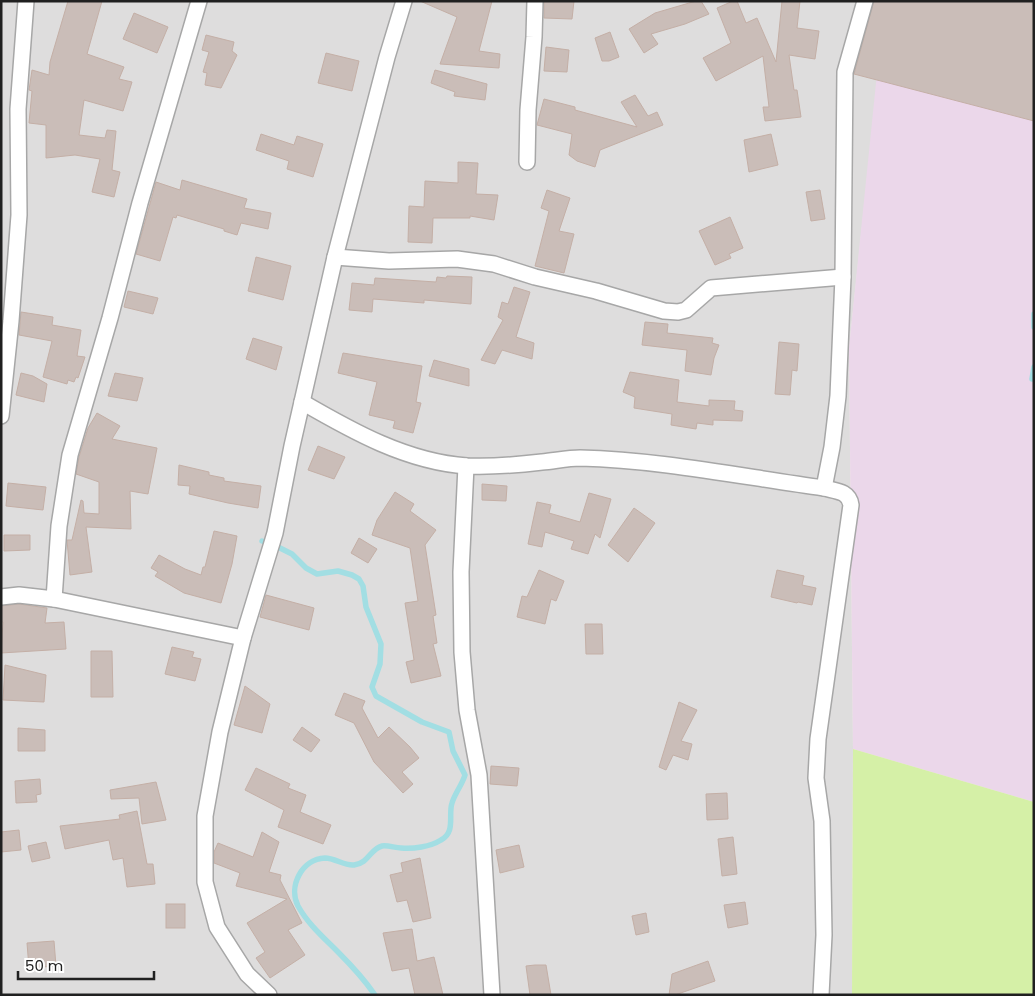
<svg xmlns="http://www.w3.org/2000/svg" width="1035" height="996" font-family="Poppins,sans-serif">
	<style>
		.residential { fill: #dedddd }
		.industrial { fill: #ebd7ea }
		.grass { fill: #d5f0a7 }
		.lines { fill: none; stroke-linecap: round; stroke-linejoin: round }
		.stream { stroke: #a2dee3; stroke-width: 5.5 }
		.building { fill: #cabdb8; stroke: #c4afa6 }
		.street-casing { stroke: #a7a7a7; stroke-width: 18 }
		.street { stroke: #fff; stroke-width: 15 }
	</style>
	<rect width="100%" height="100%" fill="#f1ebe5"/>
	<path class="residential" d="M1,1H886L849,348L853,749L852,995H1Z"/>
	<path class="industrial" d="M1034,1V802L853,749L849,348L883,14Z"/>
	<path class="grass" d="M853,749L1034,802V995H852Z"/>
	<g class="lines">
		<g class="stream">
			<path d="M1034,314V327"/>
			<path d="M1032,379L1034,367"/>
			<path d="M262,541L274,545L292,554L306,568L317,574L338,571L352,575L359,579L363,586L366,607L381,644L380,664L372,687L376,696L422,722L449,732L453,751L465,775C462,785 455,793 452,803C448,815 456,832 441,840C430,847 413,849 401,848C395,848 388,845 382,846C370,849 369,863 354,865C344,866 335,858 325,858C302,859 288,886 298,906C308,924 323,937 338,952C351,965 364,979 375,995"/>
		</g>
	</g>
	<g class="building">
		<path d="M68,1H102L87,54L124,67L119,79L132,82L123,111L84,100L79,135L105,138L107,130L116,131L112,170L120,172L114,197L92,192L100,159L75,155L46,158V125L29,123L32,91L29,90L32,70L49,75L50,62Z"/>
		<path d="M420,1H492L479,51L500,54L499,68L440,64L457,17Z"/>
		<path d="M544,1H574L572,19L544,18Z"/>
		<path d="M696,1H701L709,14L685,24L651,34L658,44L644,53L629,29L655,13Z"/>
		<path d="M733,1H737L746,23L757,18L776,62L782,1H800L797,28L819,31L815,59L789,55L794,90H797L801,117L765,121L763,107H769L763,56L716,81L703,58L731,43L717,8Z"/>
		<path d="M874,1H1034V121L854,74Z"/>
		<path d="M134,13L168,27L157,53L123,39Z"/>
		<path d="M610,32L619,57L609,61H602L595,38Z"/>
		<path d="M206,35L234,42L232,51L237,55L221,88L205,85L207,73L203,72L209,52L202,50Z"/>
		<path d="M546,47L569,50L567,72L544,71Z"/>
		<path d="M326,53L359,61L352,91L318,83Z"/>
		<path d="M435,70L487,84L485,100L454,96L455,92L431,83Z"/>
		<path d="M635,95L648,116L657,112L663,125L600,150L595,167L577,161L569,155L572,134L537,125L544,99L575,107V110L637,127L621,102Z"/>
		<path d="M261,134L294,145L297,136L323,144L313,177L287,169L289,161L256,150Z"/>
		<path d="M771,134L778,165L749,172L744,140Z"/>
		<path d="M458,162L478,163L476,194L498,195L494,220L470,216V218H433L432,243L408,242L409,206L424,207L425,181L458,183Z"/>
		<path d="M182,180L247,199L244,208L271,213L268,229L241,223L237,235L224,231V229L177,215L176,218L173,217L160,261L136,254L156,182L180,190Z"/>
		<path d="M547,190L570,198L559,231L574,234L564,273L535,266L549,211L541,208Z"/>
		<path d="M820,190L825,219L811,221L806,192Z"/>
		<path d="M730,217L743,248L729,254L731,258L715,265L699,231Z"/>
		<path d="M256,257L291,266L283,300L248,291Z"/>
		<path d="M447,276L472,277L471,304L424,300V303L373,299L372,312L349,310L352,283L374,285L375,278L436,282L437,277L446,278Z"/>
		<path d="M514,287L530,292L516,337L534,343L532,359L502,350L495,364L481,360L503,320L498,317L502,302L508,304Z"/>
		<path d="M128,291L158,298L153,314L124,307Z"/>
		<path d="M21,312L53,317L52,325L81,330L77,356L85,357L78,378L76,377L74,382L68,380L67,384L43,377L52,341L19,335Z"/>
		<path d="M645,322L668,324L667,333L713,338L712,343L719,345L714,358L711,375L685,371L687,350L642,345Z"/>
		<path d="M253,338L282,347L276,370L246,359Z"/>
		<path d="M779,342L799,344L797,371L792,370L790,395L775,394Z"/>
		<path d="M343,353L422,366L416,402L421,403L413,433L393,428L395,421L369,415L377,382L338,373Z"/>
		<path d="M434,360L469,369V386L429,376Z"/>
		<path d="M630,372L679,380L677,402L709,406V400L735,401L734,410L743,411L742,421L713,420V425L697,423L696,429L671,425L672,414L634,408L635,397L623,392Z"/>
		<path d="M21,373L33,376L47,384L44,402L16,395Z"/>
		<path d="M115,373L143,378L137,401L108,396Z"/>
		<path d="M97,413L120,426L112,439L157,448L148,494L130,491L131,529L86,527L92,572L70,575L67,540H72L81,500L83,501L84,513L99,514V482L76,474L79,457L88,428Z"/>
		<path d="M318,446L345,457L334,479L308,470Z"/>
		<path d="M179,465L209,472V475L224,478V481L261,486L258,508L228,503L189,494L190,486L178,485Z"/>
		<path d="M8,483L46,487L43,510L6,506Z"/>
		<path d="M482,484L507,486L506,501L482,500Z"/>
		<path d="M395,492L414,504L410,511L436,530L425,545L436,615L433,616L437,643L433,644L441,676L411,683L406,662L414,660L405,603L418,601L410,548L372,535L377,520Z"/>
		<path d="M589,493L611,499L600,538L595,534L588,554L571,549L574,541L545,532L542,547L528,544L537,502L551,505L549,513L580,522Z"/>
		<path d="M634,508L655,523L628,562L608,545Z"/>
		<path d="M214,531L237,536L232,564L221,603L184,593L155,576L158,572L151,568L159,555L185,569L201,575L203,567H205Z"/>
		<path d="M4,535H30V550L4,551Z"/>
		<path d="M359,538L377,549L368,563L351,553Z"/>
		<path d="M539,570L564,581L556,601L551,599L545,624L517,617L522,596L527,597Z"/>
		<path d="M777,570L804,576L802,585L816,588L812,605L798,602L797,603L771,597Z"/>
		<path d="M266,595L314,608L309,630L260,617Z"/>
		<path d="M19,604L47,608L45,623L64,622L66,649L1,653L3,622H1V606Z"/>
		<path d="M585,624H602L603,654H586Z"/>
		<path d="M172,647L194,652L192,657L201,659L195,681L165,674Z"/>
		<path d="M91,651H112L113,697H91Z"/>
		<path d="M5,665L46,675L44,702L3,700Z"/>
		<path d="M245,686L270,704L262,733L234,725Z"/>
		<path d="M344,693L365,701L362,708L378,738L389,727L410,747L419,758L402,772L413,784L403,793L374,762L354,723L335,715Z"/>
		<path d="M679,702L697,710L681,741L692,744L688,760L673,755L666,770L659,767Z"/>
		<path d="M302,727L320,740L311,752L293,740Z"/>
		<path d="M18,728L45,730V751H18Z"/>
		<path d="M491,766L519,768L517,786L490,784Z"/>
		<path d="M256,768L290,784L288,788L306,795L300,812L331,825L323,844L278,827L284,810L245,790Z"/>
		<path d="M40,779L41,794L36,795L37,802L16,803L15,781Z"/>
		<path d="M156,782L166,820L142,824L139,798L111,799L110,790Z"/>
		<path d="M727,793L728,819L707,820L706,794Z"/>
		<path d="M137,811L147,864H153L155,884L127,887L123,858L113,860L109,840L65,849L60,826L120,819L119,815Z"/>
		<path d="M19,830L21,850L1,852V832Z"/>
		<path d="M262,832L279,842L269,872L281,875L280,880L302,923L288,930L305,955L270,978L256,958L265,952L247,923L287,899L236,886L240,873L214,863V852L218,843L253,857Z"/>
		<path d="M733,837L737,874L722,876L718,839Z"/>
		<path d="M46,842L50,858L32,862L28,846Z"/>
		<path d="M519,845L524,867L500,873L496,850Z"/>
		<path d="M420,858L431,918L413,922L407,900L397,902L390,875L403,872L401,863Z"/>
		<path d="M745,902L748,924L728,928L724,905Z"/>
		<rect x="166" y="904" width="19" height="24"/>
		<path d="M646,913L649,932L636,935L632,916Z"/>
		<path d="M412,929L417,961L434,957L443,995H415L409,968L392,971L383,933Z"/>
		<path d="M54,941L56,966L29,968L27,943Z"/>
		<path d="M708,961L715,981L675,995H669L672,974Z"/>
		<path d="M535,965H546L551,995H530L526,966Z"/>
	</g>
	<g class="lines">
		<g class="street-casing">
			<g id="street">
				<path d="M527,162L528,110L534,37L535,1"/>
				<path d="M335,257L389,261L457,259L494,264L535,277L596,291L664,311L678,312L686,310L711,288L843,277"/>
				<path d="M302,402C352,431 407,462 467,466C492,467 517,465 542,462C554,461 568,458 580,458C662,460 743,477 824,488C836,491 849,491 851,505L818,739L816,778L822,821L824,935L821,995"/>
				<path d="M1,416L11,321L19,215L18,109L26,1"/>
				<path d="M466,466L461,572L462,652L467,710L479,775L492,995"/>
				<path d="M824,488L832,447L838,396L843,277L845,72L865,1"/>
				<path d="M1,597L19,595L54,599L243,638"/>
				<path d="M54,599L59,526L70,455L110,318L140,203L199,1"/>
				<path d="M269,995L247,974L217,927L205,882V816L220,732L243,638L275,533L292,446L335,257L387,57L404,1"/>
			</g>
		</g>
		<use href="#street" class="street"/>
	</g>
	<rect width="1035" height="996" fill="none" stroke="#202020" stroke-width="5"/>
	<path d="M18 971v8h136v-8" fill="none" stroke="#202020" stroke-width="2.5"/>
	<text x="25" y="971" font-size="15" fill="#202020" stroke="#ffffff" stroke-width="4" paint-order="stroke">50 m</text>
</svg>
